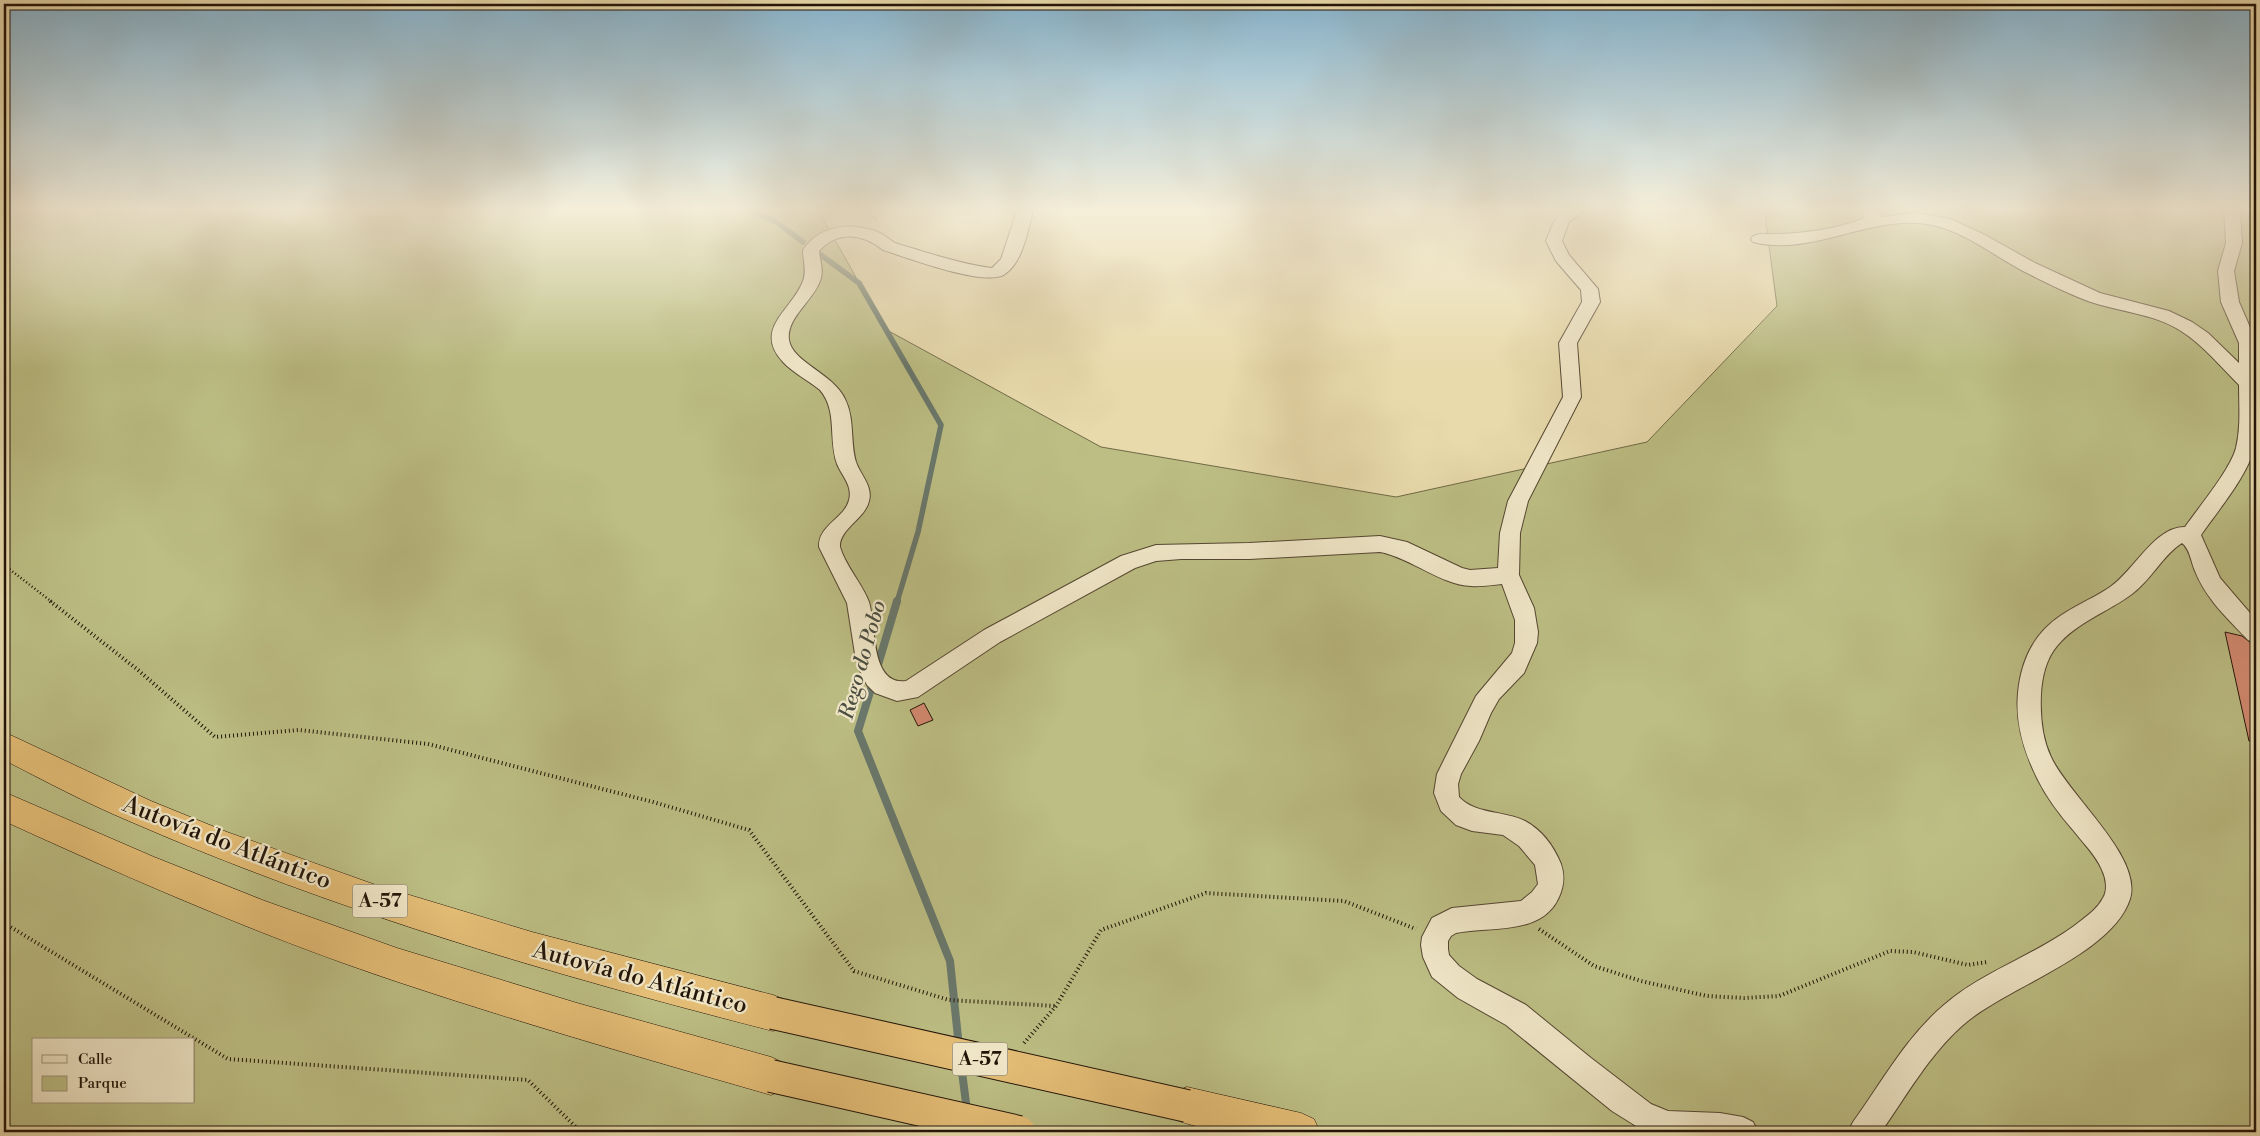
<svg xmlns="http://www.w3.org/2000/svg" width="2260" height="1136" font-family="'Libre Bodoni',serif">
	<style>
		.green { fill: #bcbe84; stroke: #6f6946; fill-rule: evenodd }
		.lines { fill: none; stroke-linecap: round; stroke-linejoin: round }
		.stream-far1 { stroke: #69786c; stroke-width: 5.5 }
		.stream { stroke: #69786c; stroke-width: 8 }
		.building { fill: #d48a71; stroke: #221408 }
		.minor-casing { stroke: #544631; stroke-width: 2 }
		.motorway-casing { stroke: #221408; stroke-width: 1 }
		.path-far1 { stroke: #221408; stroke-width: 2.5; stroke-dasharray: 1 2.5; stroke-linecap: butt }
		.path { stroke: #221408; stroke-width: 4; stroke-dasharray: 1 3; stroke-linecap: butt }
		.minor { fill: #f0e7c8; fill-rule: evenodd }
		.motorway { fill: #e4bd76; fill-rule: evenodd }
		.motorway-bridge-casing { stroke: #221408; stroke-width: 34; stroke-linecap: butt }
		.motorway-bridge { stroke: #e4bd76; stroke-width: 32 }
		.labels { text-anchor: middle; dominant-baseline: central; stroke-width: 4.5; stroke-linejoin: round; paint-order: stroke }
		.shield { fill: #f0e7c8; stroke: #605342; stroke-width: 1 }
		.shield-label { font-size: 19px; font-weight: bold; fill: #221408 }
		.water-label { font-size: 21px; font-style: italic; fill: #4b4e42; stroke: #f0e7c8 }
		.near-street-label { font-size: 24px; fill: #221408; stroke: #f0e7c8 }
	</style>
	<rect width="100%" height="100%" fill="#e8daab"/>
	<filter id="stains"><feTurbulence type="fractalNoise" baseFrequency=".004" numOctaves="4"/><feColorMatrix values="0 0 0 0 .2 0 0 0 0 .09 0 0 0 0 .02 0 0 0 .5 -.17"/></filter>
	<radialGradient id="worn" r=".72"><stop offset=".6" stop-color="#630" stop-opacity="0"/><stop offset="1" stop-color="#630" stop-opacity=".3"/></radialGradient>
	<path class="green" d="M4,208H817L885,329L1101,447L1396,497L1647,442L1777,306L1764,208H2256V1132H4ZM34,1040H194V1102H34Z"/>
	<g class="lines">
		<g class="stream-far1">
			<path d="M746,208L775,221L803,242"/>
			<path d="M821,255L859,283L941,425L918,532L897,602"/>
		</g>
		<g class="stream">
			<path d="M877,668L897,601"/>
			<path d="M873,682L858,731L950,961L959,1047"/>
			<path d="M961,1064L967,1111"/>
		</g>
	</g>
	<g class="building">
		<path d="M2225,632L2242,636L2251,643L2256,665V741H2249Z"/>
		<path d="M924,703L933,720L918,726L910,710Z"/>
	</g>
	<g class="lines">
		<g class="minor-casing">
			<g id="minor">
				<path d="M1018,208H1034C1028,228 1024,261 1005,274C986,288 906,257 883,250C863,234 838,230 819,251C820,261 824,271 820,281C813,301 786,318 789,340C792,362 834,374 845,399C855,419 850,442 856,462C861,476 873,486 869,501C865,519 839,529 840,547C846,567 862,583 869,602C876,625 870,686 906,681L984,630L1121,556L1156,545L1249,543L1380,536L1407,542L1462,568L1470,570L1498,568L1500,533L1508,501L1563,397L1559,343L1582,302L1581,290L1556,261L1546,241C1556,216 1558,208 1587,208L1569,222L1562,241L1569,255L1598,289L1600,302L1577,343L1581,397L1528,501L1520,533L1519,575L1534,608L1538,632L1537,643L1524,673L1499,699L1491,713L1479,741L1461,774L1458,784L1459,797C1476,815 1503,810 1525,821C1542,830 1554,847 1561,864C1565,876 1564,886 1559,897C1542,936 1490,926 1456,933L1451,936L1448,941V949L1449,955L1459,966L1477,979L1526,1005L1591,1058L1651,1104L1668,1111L1720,1113L1743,1117L1753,1122L1758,1132L1644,1131L1612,1111L1506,1025L1458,998L1432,977L1423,957L1421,945L1422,937L1432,918L1452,908L1521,901L1532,892L1538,884L1535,865L1519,846L1503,835L1472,831L1456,825L1441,811L1434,793L1437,774L1476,696L1512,653L1515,643V620L1502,584C1492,585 1481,587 1471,586C1441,585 1411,558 1380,552L1249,559H1181L1156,561L1135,568L1000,642L918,697L897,701L875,693L867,685L858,667L855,654L847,603L819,547C818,525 845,518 849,500C853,486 842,476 837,464C828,439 838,411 820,390C808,380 793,373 783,362C752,329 793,309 803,281C807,271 803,260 803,250C819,226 849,222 875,231C883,233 888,239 895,243C903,246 913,248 921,251C945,258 967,265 992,268L1001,259Z"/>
				<path d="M1866,208H1882L1880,217L1916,213L1950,219L1983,234L2035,263L2100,293L2169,311L2192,322L2208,333L2239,363V343L2221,302L2218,271L2226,243L2224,208H2240L2242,243L2234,271L2239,302L2256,341V441C2251,472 2219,509 2201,535L2220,578L2256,620V643L2248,640C2228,619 2206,599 2195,571C2191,562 2190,549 2182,543C2162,556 2152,579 2132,594C2108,612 2077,622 2057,646C2046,659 2042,677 2041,694C2040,715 2042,738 2051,757C2069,796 2143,857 2130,899C2112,955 2006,987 1963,1025C1929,1055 1907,1095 1881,1132H1848L1853,1122C1882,1082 1906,1037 1944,1005C1982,972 2033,956 2074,926C2084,918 2097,910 2103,898C2108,890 2106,878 2102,870C2096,855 2083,843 2073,830C2060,815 2047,798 2038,780C2024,752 2015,724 2018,693C2020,671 2027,649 2042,632C2060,611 2088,602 2110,587C2134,571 2155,526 2185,527C2199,507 2230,470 2236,448C2241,427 2239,406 2239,385C2221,367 2203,345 2181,331C2153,313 2119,312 2088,301C2066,293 2043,281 2023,271C1989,253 1957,225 1917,223C1862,220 1809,256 1753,242L1751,239L1753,236L1759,234C1795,235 1829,231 1863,219Z"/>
			</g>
		</g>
		<g class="motorway-casing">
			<g id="motorway">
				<path d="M4,732L151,801L227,832L373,884L532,932L773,995L786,1000L791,1013L786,1026L773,1031C554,975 337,912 129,821C86,803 45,781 4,760Z"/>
				<path d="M4,792L154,857L265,901L397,948L577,1003L771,1057L784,1063L790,1076L784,1089L771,1095C646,1059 521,1023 398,982C263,937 133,880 4,821Z"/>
				<path d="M1187,1087L1301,1113L1314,1119L1320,1132C1276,1135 1215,1136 1174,1119L1168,1106L1174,1093Z"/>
			</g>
		</g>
		<g class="path-far1">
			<path d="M862,208L877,220"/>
			<path d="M4,565L52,602"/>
		</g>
		<g class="path">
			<path d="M50,601L138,670L215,737L299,730L428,744L653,802L749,830L854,971L949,1000L1056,1006"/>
			<path d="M4,923L228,1059L528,1080L581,1132"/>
			<path d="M1539,929L1594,966L1641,981L1707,996L1744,998L1779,996L1890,951L1913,952L1968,965L1987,962"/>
			<path d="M1024,1043L1056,1006L1101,930L1206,893L1344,901L1416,929"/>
		</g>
		<use href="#minor" class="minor"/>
		<use href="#motorway" class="motorway"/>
		<g class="motorway-bridge-casing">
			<g id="motorway-bridge">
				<path d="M773,1013L1187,1106"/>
				<path d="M771,1076L1019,1132"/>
			</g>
		</g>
		<use href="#motorway-bridge" class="motorway-bridge"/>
	</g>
	<linearGradient id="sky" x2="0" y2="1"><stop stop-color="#88b6d1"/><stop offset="0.57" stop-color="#f5eed9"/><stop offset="1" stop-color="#f5eed9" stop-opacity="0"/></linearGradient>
	<rect width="2260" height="367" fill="url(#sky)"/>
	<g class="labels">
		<g class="shield">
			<rect x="352.5" y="884.5" width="55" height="33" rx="4"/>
			<rect x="952.5" y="1042.5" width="55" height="33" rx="4"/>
		</g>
		<g class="shield-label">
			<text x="380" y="901">A-57</text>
			<text x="980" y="1059">A-57</text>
		</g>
		<g class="water-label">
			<text transform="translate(863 660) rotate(-74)">Rego do Pobo</text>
		</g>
		<g class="near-street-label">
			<text transform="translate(227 843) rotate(21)">Autovía do Atlántico</text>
			<text transform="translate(640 978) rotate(15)">Autovía do Atlántico</text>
		</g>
	</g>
	<rect width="2260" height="1136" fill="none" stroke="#e8daab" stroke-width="20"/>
	<rect x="5" y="5" width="2250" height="1126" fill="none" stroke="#221408" stroke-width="2.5"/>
	<rect x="10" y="10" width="2240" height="1116" fill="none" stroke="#221408"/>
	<rect x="32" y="1038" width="162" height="65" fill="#f0e7c8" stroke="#9e937b"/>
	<rect x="42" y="1055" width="25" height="8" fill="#f0e7c8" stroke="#9e937b"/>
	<text x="78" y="1064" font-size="15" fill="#221408">Calle</text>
	<rect x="42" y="1076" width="25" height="15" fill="#bcbe84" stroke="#9e937b"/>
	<text x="78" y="1088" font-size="15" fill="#221408">Parque</text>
	<rect width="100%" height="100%" filter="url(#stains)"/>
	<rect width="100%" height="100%" fill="url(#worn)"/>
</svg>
